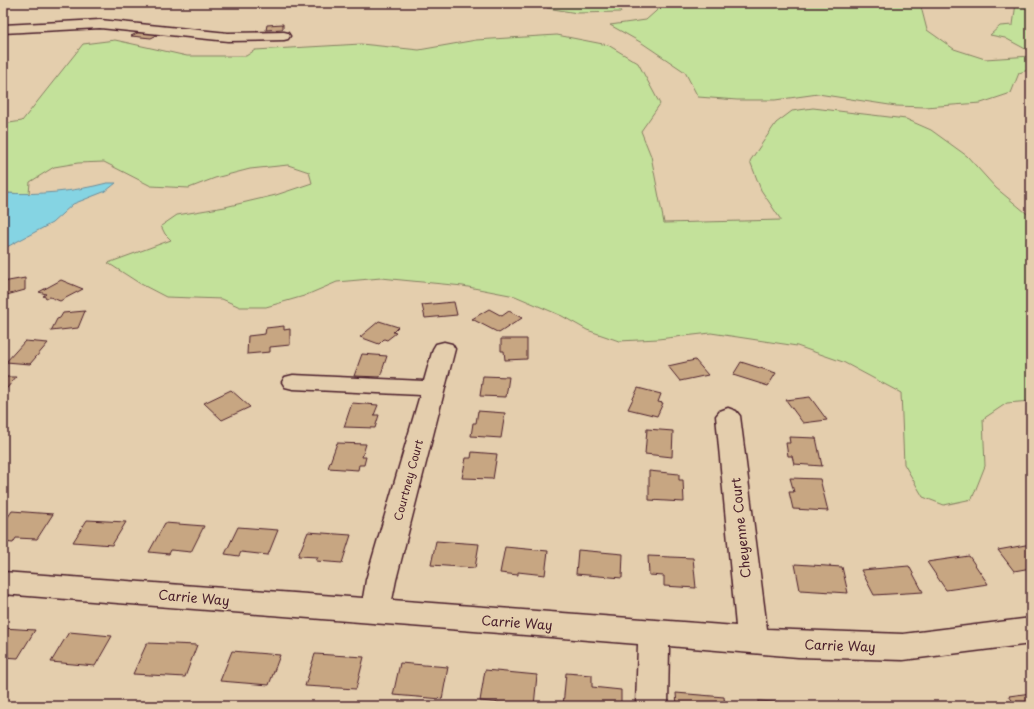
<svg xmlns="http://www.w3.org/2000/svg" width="1034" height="709" font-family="'Playpen Sans',sans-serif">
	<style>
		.green { fill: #c3e19a; stroke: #868062 }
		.water { fill: #85d4e3; stroke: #6d8c99 }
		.building { fill: #c7a682; stroke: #4a1f2b }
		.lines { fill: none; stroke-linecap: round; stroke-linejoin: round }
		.minor-casing { stroke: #4a1f2b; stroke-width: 3 }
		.minor { fill: #e4cead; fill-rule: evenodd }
		.labels { text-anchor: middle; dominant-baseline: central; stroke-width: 3; stroke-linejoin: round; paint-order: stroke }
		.street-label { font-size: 11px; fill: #4a1f2b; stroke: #e4cead }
		.near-street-label { font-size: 13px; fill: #4a1f2b; stroke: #e4cead }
	</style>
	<rect width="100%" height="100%" fill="#e4cead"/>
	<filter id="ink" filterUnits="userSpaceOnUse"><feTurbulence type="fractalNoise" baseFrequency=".025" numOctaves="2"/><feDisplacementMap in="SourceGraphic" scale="8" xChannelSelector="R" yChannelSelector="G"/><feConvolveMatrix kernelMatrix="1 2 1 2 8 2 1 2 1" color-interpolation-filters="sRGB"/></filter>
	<g filter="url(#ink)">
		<g class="green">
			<path d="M548,3H616L621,12L577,13L547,8Z"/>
			<path d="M680,3H920L927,30L954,49L985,59L1031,56V69L1019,73L1011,93L981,103L925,107L896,106L818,94L775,100H737L698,97L685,72L642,43L610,25L646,20L664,4Z"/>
			<path d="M1016,3H1031V52L1005,38L990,35L1000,26L1013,25Z"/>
			<path d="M557,35L608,45L638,63L660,104L641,131L651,156L664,223L781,220L761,190L750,161L776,123L792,111L813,108L906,119L931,130L967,156L996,188L1031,217V401L1007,403L983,419L985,466L972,499L944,505L923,497L904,464L901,393L843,362L797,346L711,333L658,339L619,341L587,330L562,316L515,296L463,286L381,278L337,282L304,296L266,307H240L222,299L166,297L139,283L108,263L171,240L165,234L161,226L177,215L225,207L276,195L312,183L309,172L288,165L250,169L215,178L189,188L151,186L104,162L78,163L54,167L30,182L29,194L3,193V124L22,121L83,44L115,40L187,56H246L255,50L361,44L419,50L476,40Z"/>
		</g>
		<path class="water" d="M107,183H116L106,191L73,204L52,223L3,249V193C39,195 72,192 107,183Z"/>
		<g class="building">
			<path d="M283,24V29L266,30L267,25Z"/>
			<path d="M141,31L161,33L151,38L131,36Z"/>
			<path d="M25,278V290L3,296V282Z"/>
			<path d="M61,280L83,289L60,301L50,297L47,298L43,296L46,294L39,292Z"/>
			<path d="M454,302L457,315L425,318L422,305Z"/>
			<path d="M489,309L502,316L509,311L522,318L499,333L472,319Z"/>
			<path d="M85,311L78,328L51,331L57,319L60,318L63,313Z"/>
			<path d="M379,321L398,327L393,332L396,333L387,340L384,339L379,344L360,337Z"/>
			<path d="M284,326V330L290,329V345L270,347V352L247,354L248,336L265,334L266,328Z"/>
			<path d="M501,339H527V359L505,360L504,351H501Z"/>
			<path d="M25,341L48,343L30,364L6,362Z"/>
			<path d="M362,354L387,356L380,377L354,376Z"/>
			<path d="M695,360L708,375L680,381L668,366Z"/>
			<path d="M741,362L776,373L768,386L733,375Z"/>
			<path d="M483,376L509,377L506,397L480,396Z"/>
			<path d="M3,377H16L3,393Z"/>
			<path d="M638,388L661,394L658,402L663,403L657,416L628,409Z"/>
			<path d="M231,390L250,407L222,420L204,403Z"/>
			<path d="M810,397L827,420L803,423L786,400Z"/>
			<path d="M352,403L378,405L374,415H379L375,428L344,427Z"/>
			<path d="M478,411L505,413L501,438L471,436L473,423H476Z"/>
			<path d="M647,429L673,431L672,457L645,454Z"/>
			<path d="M789,437L816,438L822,466L794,464L792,456H788L786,443H790Z"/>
			<path d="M337,443L366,444L362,457H366L364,465H359L358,470L328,468Z"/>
			<path d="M472,452L497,454L493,479L462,478L466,458H471Z"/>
			<path d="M649,471L679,474V480H683L684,502L649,500Z"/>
			<path d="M790,478L820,479L828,511L793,509L789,492H794Z"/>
			<path d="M12,511L53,514L37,539L16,538L13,543L3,542V524Z"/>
			<path d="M87,520L126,522L112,545L73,542Z"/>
			<path d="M165,523L204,526L191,552L171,550L169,554L149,552Z"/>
			<path d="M238,527L278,530L268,555L241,552L239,556L225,554Z"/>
			<path d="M308,532L351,535L342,563L316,561L318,557L298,556Z"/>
			<path d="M436,541L479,544L475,568L431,565Z"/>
			<path d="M1031,544V568L1014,571L998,550Z"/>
			<path d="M505,547L548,551L545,575L518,572V575L500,573Z"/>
			<path d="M578,550L623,554L622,578L576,574Z"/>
			<path d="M648,556L693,558L696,588L664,586V576L649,575Z"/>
			<path d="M969,556L988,584L946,590L927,562Z"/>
			<path d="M795,564L842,567L848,593L800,590Z"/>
			<path d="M909,566L923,592L874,595L861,570Z"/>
			<path d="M3,628L35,630L18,658L3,657Z"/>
			<path d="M69,632L112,636L95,666L51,662Z"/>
			<path d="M147,643L197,645L185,677L133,674Z"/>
			<path d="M232,651L280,655L269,685L220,681Z"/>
			<path d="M315,654L364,657L356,689L305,686Z"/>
			<path d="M400,663L448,667L442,699L393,695Z"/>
			<path d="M485,670L537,675L534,706L480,701Z"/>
			<path d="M566,673L592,675V687L621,690V706H563Z"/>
			<path d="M676,693L724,697L725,706H677Z"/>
			<path d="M1031,693V706H1016L1009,696Z"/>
			<path d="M758,701L808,704V706H758Z"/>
			<path d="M859,701L881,702L882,706H860Z"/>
		</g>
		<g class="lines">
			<g class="minor-casing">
				<g id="minor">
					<path d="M100,20L228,33L284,32L288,33L290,36L288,39L284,40L228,41L100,28L3,33V25Z"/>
					<path d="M444,342L452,344L455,349L396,580L392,600L736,626L716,416L720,411L728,408L736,411L740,416L767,629L903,634L1031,618V644L903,660L798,657L669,646L668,706H636L638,644L3,594V572L363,598L366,580L420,395L293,389L285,387L282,382L285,377L293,375L424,381L433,349L436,344Z"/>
				</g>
			</g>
			<use href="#minor" class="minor"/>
		</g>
	</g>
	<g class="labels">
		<g class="street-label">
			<text transform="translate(408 480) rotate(-75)">Courtney Court</text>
		</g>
		<g class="near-street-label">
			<text transform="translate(740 528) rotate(-96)">Cheyenne Court</text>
			<text transform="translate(194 597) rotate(5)">Carrie Way</text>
			<text transform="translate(517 622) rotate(4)">Carrie Way</text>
			<text transform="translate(840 645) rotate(2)">Carrie Way</text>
		</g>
	</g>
	<rect width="1034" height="709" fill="none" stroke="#e4cead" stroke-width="16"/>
	<rect x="8" y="8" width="1018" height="693" fill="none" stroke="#4a1f2b" stroke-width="1.5" filter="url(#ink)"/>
</svg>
